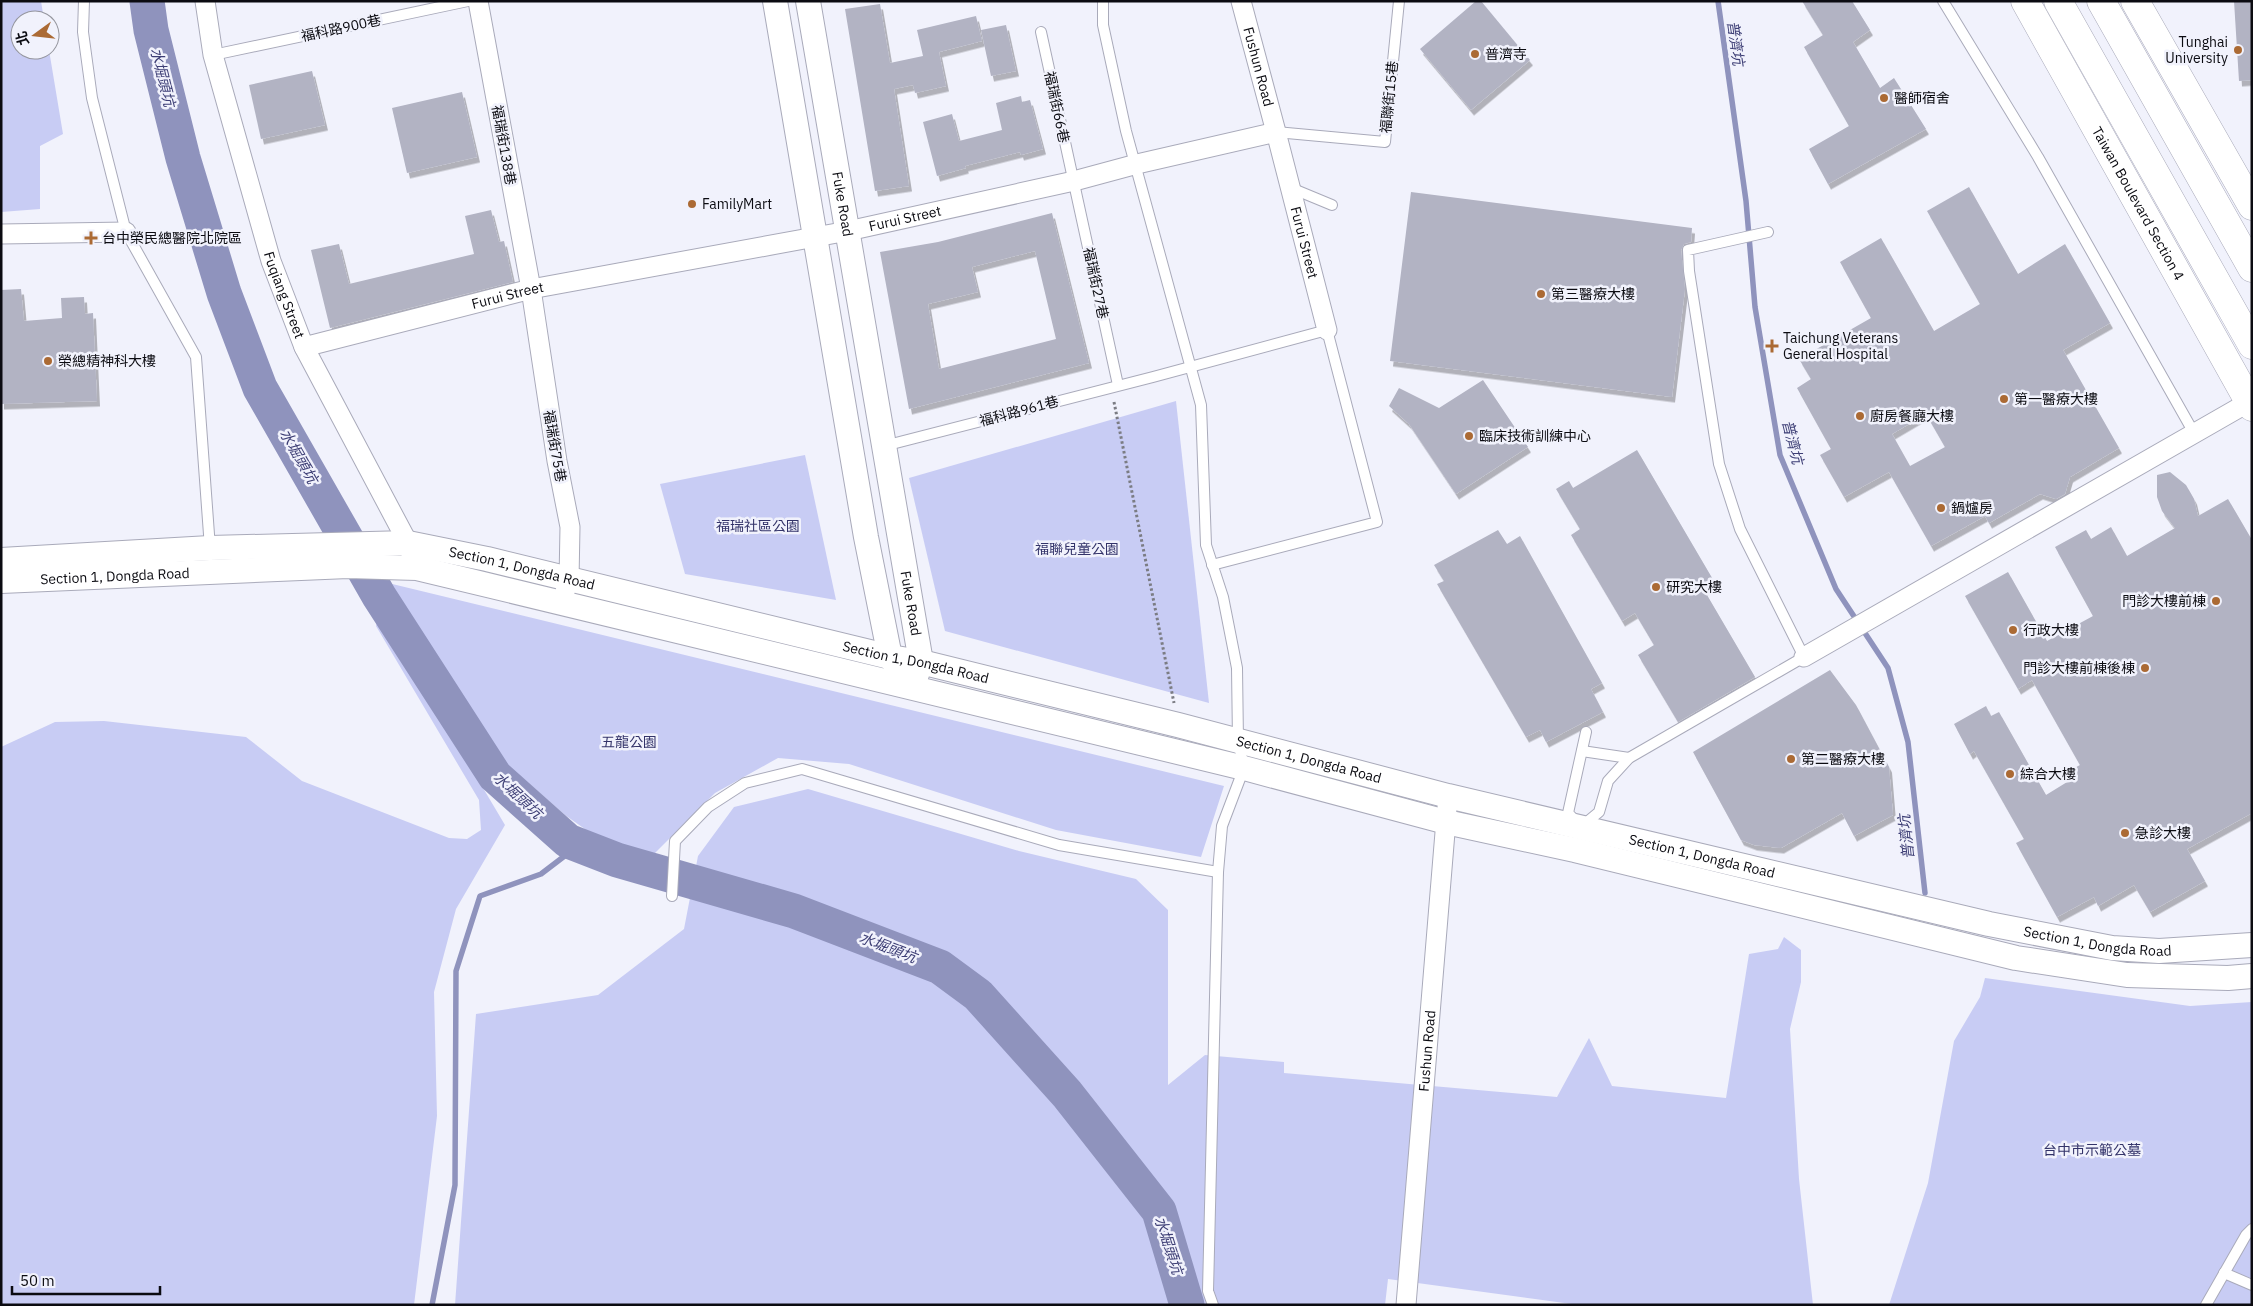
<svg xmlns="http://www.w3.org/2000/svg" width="2253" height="1306" font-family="'IBM Plex Sans','Noto Sans TC',sans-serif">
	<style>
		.green { fill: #c8ccf4 }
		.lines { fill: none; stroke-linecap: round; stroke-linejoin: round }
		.stream { stroke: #8f93bd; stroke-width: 5.5 }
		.river { stroke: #8f93bd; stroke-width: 35 }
		.building { fill: #b2b3c3; fill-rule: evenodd; filter: url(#shadow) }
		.service-casing { stroke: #a9aaba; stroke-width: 12 }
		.minor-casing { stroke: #a9aaba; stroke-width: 21 }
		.tertiary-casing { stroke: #a9aaba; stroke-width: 26 }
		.primary-casing { stroke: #a9aaba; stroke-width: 29 }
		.path { stroke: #7b7c83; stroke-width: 3; stroke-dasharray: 2.5 2.5; stroke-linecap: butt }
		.service { stroke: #fff; stroke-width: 10 }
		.minor { stroke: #fff; stroke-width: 19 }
		.tertiary { stroke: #fff; stroke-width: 24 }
		.primary { stroke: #fff; stroke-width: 28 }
		.poi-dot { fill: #ab6a34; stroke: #f1f2fc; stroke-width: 2 }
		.labels { text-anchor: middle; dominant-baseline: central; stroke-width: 5; stroke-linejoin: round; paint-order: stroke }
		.street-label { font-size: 14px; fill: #0b0b11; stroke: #f1f2fc }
		.poi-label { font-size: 14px; fill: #0b0b11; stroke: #f1f2fc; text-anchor: start }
		.park-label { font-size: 14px; fill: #333369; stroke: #f1f2fc }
		.water-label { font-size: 15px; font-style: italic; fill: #3d3e75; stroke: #f1f2fc }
	</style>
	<defs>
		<filter id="shadow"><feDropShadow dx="3" dy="5.5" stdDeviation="0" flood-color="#0004"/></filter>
	</defs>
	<rect width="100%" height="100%" fill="#f1f2fc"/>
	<g class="green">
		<path d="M1,1H41L44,20H20V50H49L63,134L40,146V209L1,212Z"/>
		<path d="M1176,401L1209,703L945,631L909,478Z"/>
		<path d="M805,455L836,600L685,574L660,484Z"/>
		<path d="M384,582L1224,786L1201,857L1056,830L849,764L778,758L715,793L653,855L609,846L565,815L524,779L506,772Z"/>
		<path d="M379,613L505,825L456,909L434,992L437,1116L414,1305H1V747L55,722L104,721L246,737L302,781L449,838L467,839L481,830L479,800L376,626Z"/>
		<path d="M808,789L1019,851L1136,879L1168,910V1085L1205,1055L1284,1062V1073L1557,1097L1589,1038L1612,1086L1726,1098L1749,954L1778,949L1784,937L1801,950V982L1790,1029L1799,1179L1813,1305H1579L1388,1279L1385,1305H455L476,1014L598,995L684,929L698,856L734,807Z"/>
		<path d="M1985,978L2190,1006L2252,1002V1305H1889L1928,1183L1954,1041L1980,997Z"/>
	</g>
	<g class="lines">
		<g class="stream">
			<path d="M1718,1L1746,201L1755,307L1780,455L1836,589L1888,668L1908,742L1925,893"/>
			<path d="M432,1305L455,1185L456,971L480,896L541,874L579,845"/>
		</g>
		<path class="river" d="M147,1L151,30L183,158L224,293L260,388L379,596L495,776L568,841L617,860L794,911L940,967L978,995L1067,1094L1159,1211L1187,1305"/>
	</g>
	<g class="building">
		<path d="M1476,1H1481L1530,60L1471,110L1420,49Z"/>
		<path d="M1802,1H1852L1870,30L1853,42L1880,88L1894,78L1926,129L1828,184L1809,149L1849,126L1804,47L1823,35Z"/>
		<path d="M2234,1H2252V80L2239,81Z"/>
		<path d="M880,4L890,63L923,56L917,30L976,16L982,41L939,52L946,86L915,93L913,85L894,89L909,186L875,191L845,9Z"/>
		<path d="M1006,25L1016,71L991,76L981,30Z"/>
		<path d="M312,71L325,125L261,139L249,85Z"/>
		<path d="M462,92L477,157L407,173L392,108Z"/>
		<path d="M1021,96L1022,102L1030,100L1043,149L1021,155L1020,152L965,166L966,168L937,176L923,122L952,114L959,141L1002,130L996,103Z"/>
		<path d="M1969,187L2018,274L2065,244L2110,323L2063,350L2119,448L2070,477L2065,494L2056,499L2040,494L1989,523L1985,516L1931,546L1889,472L1844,497L1820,455L1831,449L1797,388L1811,379L1799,359L1871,318L1840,262L1881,238L1934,331L1980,304L1927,211ZM1926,414L1945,447L1910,466L1892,434Z"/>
		<path d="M1411,192L1692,228L1691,242L1684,244L1681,250L1685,289L1672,397L1390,361Z"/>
		<path d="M491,210L499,242L504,241L513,282L330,328L311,250L339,244L349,284L474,254L465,216Z"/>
		<path d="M1052,213L1089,363L909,409L880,252L938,242ZM1035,251L1056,339L939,369L928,304L978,292L972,267Z"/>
		<path d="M21,289L24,321L62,318L61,298L84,297L85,314L93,313L97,401L1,404V290Z"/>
		<path d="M1483,380L1528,447L1456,494L1409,424L1389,406L1399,388L1439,408Z"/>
		<path d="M1637,450L1715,583L1704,590L1755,677L1678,722L1638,655L1654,645L1635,613L1622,621L1571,535L1580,529L1556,489L1569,481L1573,488Z"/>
		<path d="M2170,472L2186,485L2194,499L2198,516L2228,499L2252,540V813L2187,849L2205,881L2150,912L2134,885L2098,906L2094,897L2057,917L2016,843L2024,839L1974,751L1970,754L1954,724L1986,706L1991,716L1999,712L2046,795L2072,779L2067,772L2080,765L2032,680L2018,689L1965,596L2008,572L2047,641L2093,616L2055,547L2086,530L2091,539L2111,527L2127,556L2175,528L2162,511L2157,497V475Z"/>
		<path d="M1498,530L1507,544L1520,536L1602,683L1591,689L1603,712L1546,742L1540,730L1526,737L1437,584L1444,581L1434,565Z"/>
		<path d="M1830,670L1856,705L1889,767L1893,815L1854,836L1842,813L1781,848L1754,845L1741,840L1693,752Z"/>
	</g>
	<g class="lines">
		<g class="service-casing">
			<g id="service">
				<path d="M84,1L83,32L92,98L126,232L196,357L210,548"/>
				<path d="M1103,1V25L1126,131L1201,405L1206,545L1223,597L1237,668L1238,741L1244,768L1222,826L1218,872L1208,1291L1213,1305"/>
				<path d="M1943,1L2038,157L2194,433"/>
				<path d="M1041,32L1118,385"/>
				<path d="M213,55L468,1"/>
				<path d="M1276,132L1385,142L1399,1"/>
				<path d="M1291,188L1332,205"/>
				<path d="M884,446L1153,377L1327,330L1377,522L1212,565"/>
				<path d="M1586,732L1568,813L1581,827L1599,812L1608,781L1629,758L1804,657L1740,529L1719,464L1689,271L1688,250L1768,232"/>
				<path d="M1582,751L1629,758"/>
				<path d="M672,896L675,841L708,807L745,783L802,769L1059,845L1218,872"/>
				<path d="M2224,1273L2252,1285"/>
				<path d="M2206,1305L2246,1235L2252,1229"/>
			</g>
		</g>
		<g class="minor-casing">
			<g id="minor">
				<path id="s1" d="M205,1L213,55L271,261L304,347L408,543L411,554"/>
				<path d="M478,1L531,289L557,461L570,527L569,580L561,603"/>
				<path id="s2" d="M1241,1L1276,132"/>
				<path d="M1,234L126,232"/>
				<path id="s3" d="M304,347L531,289L848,231L1074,181L1137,164L1276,132L1327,330"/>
				<path d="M1804,657L2249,402"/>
				<path id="s4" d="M1406,1305L1448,796"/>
			</g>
		</g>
		<g class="tertiary-casing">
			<g id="tertiary">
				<path d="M775,1L866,537L890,657L899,669"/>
				<path id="s5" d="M808,1L921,662L916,677"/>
				<path id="s6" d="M1,560L210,548L408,543L487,559L890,657L921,662L1178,725L1448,796L1989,924L2112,948L2159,951L2252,945"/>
				<path id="s7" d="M1,581L348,566L417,568L1244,768L1446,822L1575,850L2016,958L2127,975L2228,978L2252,976"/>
			</g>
		</g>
		<g class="primary-casing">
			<g id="primary">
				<path id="s8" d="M2025,1L2252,407"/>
				<path d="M2058,1L2252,345"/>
				<path d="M2101,1L2252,268"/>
				<path d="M2135,1L2252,206"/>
			</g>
		</g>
		<path class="path" d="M1114,402L1174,703"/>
		<use href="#service" class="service"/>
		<use href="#minor" class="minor"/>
		<use href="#tertiary" class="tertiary"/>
		<use href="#primary" class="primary"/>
	</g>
	<g class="poi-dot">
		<circle cx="2238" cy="50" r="5"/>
		<circle cx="1475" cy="54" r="5"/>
		<circle cx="1884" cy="98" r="5"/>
		<circle cx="692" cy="204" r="5"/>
		<path d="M88.5 230.5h5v5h5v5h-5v5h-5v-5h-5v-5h5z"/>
		<circle cx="1541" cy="294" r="5"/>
		<path d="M1769.5 338.5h5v5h5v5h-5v5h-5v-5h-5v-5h5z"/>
		<circle cx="48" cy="361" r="5"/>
		<circle cx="2004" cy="399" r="5"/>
		<circle cx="1860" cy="416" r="5"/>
		<circle cx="1469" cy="436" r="5"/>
		<circle cx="1941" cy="508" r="5"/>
		<circle cx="1656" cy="587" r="5"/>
		<circle cx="2216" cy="601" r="5"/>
		<circle cx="2013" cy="630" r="5"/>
		<circle cx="2145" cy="668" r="5"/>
		<circle cx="1791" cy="759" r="5"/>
		<circle cx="2010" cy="774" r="5"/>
		<circle cx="2125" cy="833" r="5"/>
	</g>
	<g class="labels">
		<g class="street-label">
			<text transform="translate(341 28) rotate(-12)">福科路900巷</text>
			<text stroke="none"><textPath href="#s2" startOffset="68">Fushun Road</textPath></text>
			<text transform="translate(1389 97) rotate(-84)">福聯街15巷</text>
			<text transform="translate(1057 107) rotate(78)">福瑞街66巷</text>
			<text transform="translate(504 145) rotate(80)">福瑞街138巷</text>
			<text stroke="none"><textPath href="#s5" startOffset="206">Fuke Road</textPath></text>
			<text stroke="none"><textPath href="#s8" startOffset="232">Taiwan Boulevard Section 4</textPath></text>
			<text stroke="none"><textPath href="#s3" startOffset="615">Furui Street</textPath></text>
			<text stroke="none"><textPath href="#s3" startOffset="1110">Furui Street</textPath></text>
			<text transform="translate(1096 283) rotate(78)">福瑞街27巷</text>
			<text stroke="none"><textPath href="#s1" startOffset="305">Fuqiang Street</textPath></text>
			<text stroke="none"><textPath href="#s3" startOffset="210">Furui Street</textPath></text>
			<text transform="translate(1019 411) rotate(-15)">福科路961巷</text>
			<text transform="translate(555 446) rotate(80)">福瑞街75巷</text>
			<text stroke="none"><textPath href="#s6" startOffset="524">Section 1, Dongda Road</textPath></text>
			<text stroke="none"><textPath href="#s7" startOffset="114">Section 1, Dongda Road</textPath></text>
			<text stroke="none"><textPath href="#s5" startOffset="611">Fuke Road</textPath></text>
			<text stroke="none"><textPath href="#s6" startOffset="929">Section 1, Dongda Road</textPath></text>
			<text stroke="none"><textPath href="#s6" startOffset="1334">Section 1, Dongda Road</textPath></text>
			<text stroke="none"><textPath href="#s6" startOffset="1739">Section 1, Dongda Road</textPath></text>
			<text stroke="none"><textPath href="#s6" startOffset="2144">Section 1, Dongda Road</textPath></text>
			<text stroke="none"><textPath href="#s4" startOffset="255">Fushun Road</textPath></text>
		</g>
		<g class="poi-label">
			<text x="2228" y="42" text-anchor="end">Tunghai<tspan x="2228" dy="16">University</tspan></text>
			<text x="1485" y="54">普濟寺</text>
			<text x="1894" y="98">醫師宿舍</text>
			<text x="702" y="204">FamilyMart</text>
			<text x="102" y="238">台中榮民總醫院北院區</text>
			<text x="1551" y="294">第三醫療大樓</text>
			<text x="1783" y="338">Taichung Veterans<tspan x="1783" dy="16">General Hospital</tspan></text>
			<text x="58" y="361">榮總精神科大樓</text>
			<text x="2014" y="399">第一醫療大樓</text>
			<text x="1870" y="416">廚房餐廳大樓</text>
			<text x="1479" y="436">臨床技術訓練中心</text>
			<text x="1951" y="508">鍋爐房</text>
			<text x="1666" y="587">研究大樓</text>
			<text x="2206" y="601" text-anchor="end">門診大樓前棟</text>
			<text x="2023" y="630">行政大樓</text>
			<text x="2135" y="668" text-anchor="end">門診大樓前棟後棟</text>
			<text x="1801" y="759">第二醫療大樓</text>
			<text x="2020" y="774">綜合大樓</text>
			<text x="2135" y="833">急診大樓</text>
		</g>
		<g class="park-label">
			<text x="758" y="526">福瑞社區公園</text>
			<text x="1077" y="549">福聯兒童公園</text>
			<text x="629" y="742">五龍公園</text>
			<text x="2092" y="1150">台中市示範公墓</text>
		</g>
		<g class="water-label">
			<text transform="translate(1736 43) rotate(82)">普濟坑</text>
			<text transform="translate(163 77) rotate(76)">水堀頭坑</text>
			<text transform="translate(1793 442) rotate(76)">普濟坑</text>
			<text transform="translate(299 456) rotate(60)">水堀頭坑</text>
			<text transform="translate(518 795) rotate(43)">水堀頭坑</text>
			<text transform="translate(1906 837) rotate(-96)">普濟坑</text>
			<text transform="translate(888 947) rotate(21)">水堀頭坑</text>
			<text transform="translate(1169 1245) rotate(72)">水堀頭坑</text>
		</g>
	</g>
	<rect width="2253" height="1306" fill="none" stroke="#0b0b11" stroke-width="5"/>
	<g transform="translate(35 35) rotate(255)"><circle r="24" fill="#f1f2fc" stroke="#95969e"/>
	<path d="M0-4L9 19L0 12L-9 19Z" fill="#ab6a34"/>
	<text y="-8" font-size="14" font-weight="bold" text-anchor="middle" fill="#0b0b11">北</text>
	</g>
	<path d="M12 1286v8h148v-8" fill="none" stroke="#0b0b11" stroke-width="2.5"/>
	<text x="20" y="1286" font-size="15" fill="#0b0b11" stroke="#f1f2fc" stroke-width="4" paint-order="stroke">50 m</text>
</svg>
